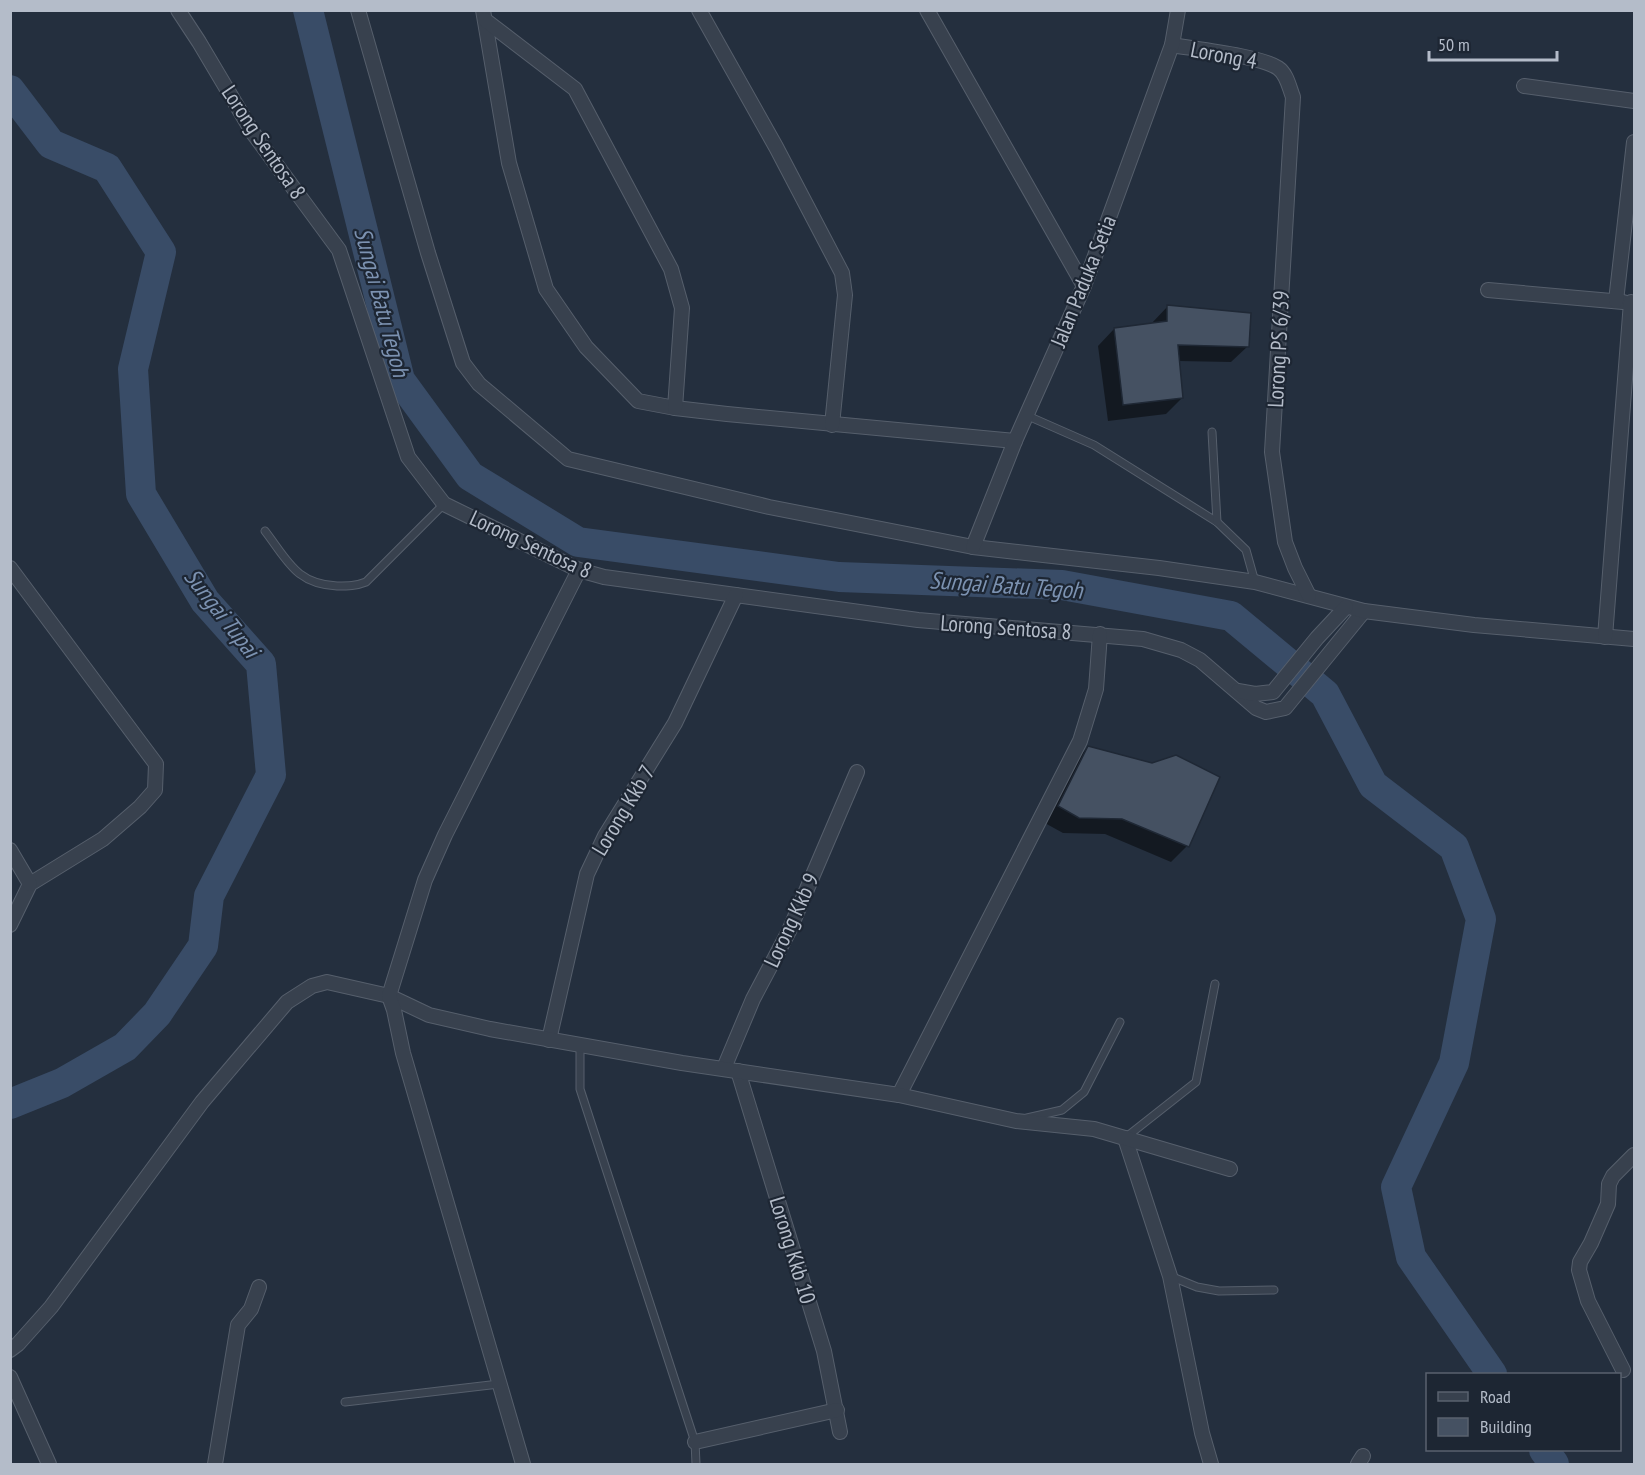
<svg xmlns="http://www.w3.org/2000/svg" width="1645" height="1475" font-family="'PT Sans Narrow',sans-serif">
	<style>
		.shadow { fill: #0007 }
		.lines { fill: none; stroke-linecap: round; stroke-linejoin: round }
		.river { stroke: #394c67; stroke-width: 30 }
		.building { fill: #455162; stroke: #1f2835; stroke-width: 1.5 }
		.lane-casing { stroke: #565f6c; stroke-width: 9 }
		.street-casing { stroke: #565f6c; stroke-width: 16 }
		.lane { stroke: #38414e; stroke-width: 7 }
		.street { stroke: #38414e; stroke-width: 14 }
		.labels { text-anchor: middle; dominant-baseline: central; stroke-width: 4.5; stroke-linejoin: round; paint-order: stroke }
		.street-label { font-size: 22px; fill: #b4bcc9; stroke: #1d2633 }
		.water-label { font-size: 24px; font-style: italic; fill: #7c92b1; stroke: #1d2633 }
	</style>
	<rect width="100%" height="100%" fill="#242f3e"/>
	<g class="shadow">
		<path d="M1168,306L1248,346L1231,362L1178,361L1182,398L1166,414L1108,421L1098,346L1114,329L1151,324Z"/>
		<path d="M1088,747L1187,846L1171,862L1105,834L1063,833L1043,822L1072,764Z"/>
	</g>
	<g class="lines">
		<g class="river">
			<path d="M308,10L400,380L470,476L578,542L839,577L1062,585L1231,616L1325,694L1373,785L1454,847L1481,919L1454,1063L1396,1187L1411,1257L1492,1374"/>
			<path d="M10,90L51,144L107,168L161,252L133,369L141,494L205,601L261,664L271,775L209,896L203,946L157,1014L125,1047L62,1083L10,1104"/>
			<path d="M1544,1450L1554,1464"/>
		</g>
	</g>
	<g class="building">
		<path d="M1167,305L1251,313L1249,347L1178,345L1183,398L1123,405L1114,328L1167,321Z"/>
		<path d="M1088,746L1152,763L1176,755L1220,777L1189,847L1122,819L1079,818L1058,806Z"/>
	</g>
	<g class="lines">
		<g class="lane-casing">
			<g id="lane">
				<path d="M1028,416L1094,445L1217,522L1246,550L1255,582"/>
				<path d="M1212,432L1217,522"/>
				<path d="M265,531C288,561 296,584 337,586C348,586 356,586 366,582L444,504"/>
				<path d="M580,1045V1089L695,1442L696,1464"/>
				<path d="M1027,1118L1062,1110L1084,1092L1120,1022"/>
				<path d="M1125,1138L1196,1082L1215,984"/>
				<path d="M1170,1276L1197,1287L1219,1291L1274,1290"/>
				<path d="M345,1402L499,1384"/>
			</g>
		</g>
		<g class="street-casing">
			<g id="street">
				<path d="M178,10L199,42L253,133L339,250L408,457L444,504L579,570L604,577L918,620L1143,639L1181,650L1200,660L1256,708L1266,712L1285,708L1364,611"/>
				<path d="M358,10L428,253L463,363L479,384L568,459L769,507L973,547L1159,568L1255,582L1364,611L1474,625L1634,639"/>
				<path d="M483,10L509,163L546,289L586,347L638,401L675,408L727,414L1015,441"/>
				<path d="M699,10L776,147L842,273L845,295L832,425"/>
				<path d="M927,10L1084,286"/>
				<path d="M485,20L575,89L671,269L682,308L675,408"/>
				<path d="M1172,45C1195,49 1260,56 1278,68C1287,74 1289,87 1293,97L1272,452L1285,542L1295,568L1309,596"/>
				<path d="M1524,86L1634,101"/>
				<path d="M1488,290L1623,302"/>
				<path d="M1616,301L1634,142"/>
				<path d="M973,547L1015,441L1084,286L1172,45L1178,10"/>
				<path d="M10,568L156,764L155,790L140,807L103,839L30,884L10,925"/>
				<path d="M1605,637L1631,302"/>
				<path d="M1238,691L1255,694L1273,692L1317,638L1346,607"/>
				<path d="M10,850L30,884"/>
				<path d="M549,1040L587,874L605,836L675,723L736,595"/>
				<path d="M724,1068L753,999L789,931L857,772"/>
				<path d="M738,1071L824,1351L840,1432"/>
				<path d="M899,1095L1080,741L1096,689L1100,634"/>
				<path d="M1125,1138L1170,1276L1202,1433L1211,1464"/>
				<path d="M10,1350L18,1344L51,1307L202,1102L287,1002L312,986L327,982L389,996L429,1015L490,1029L682,1063L899,1095L1016,1121L1094,1129L1230,1169"/>
				<path d="M1623,1370L1588,1301L1579,1270L1580,1262L1591,1243L1608,1204L1609,1184L1613,1176L1634,1155"/>
				<path d="M10,1377L49,1464"/>
				<path d="M695,1442L837,1410"/>
				<path d="M215,1464L238,1325L251,1309L259,1287"/>
				<path d="M523,1464L403,1053L394,1010L389,996L425,880L445,835L579,570"/>
				<path d="M1358,1464L1363,1456"/>
			</g>
		</g>
		<use href="#lane" class="lane"/>
		<use href="#street" class="street"/>
	</g>
	<g class="labels">
		<g class="street-label">
			<text transform="translate(1224 55) rotate(11)">Lorong 4</text>
			<text transform="translate(264 142) rotate(56)">Lorong Sentosa 8</text>
			<text transform="translate(1083 281) rotate(-68)">Jalan Paduka Setia</text>
			<text transform="translate(1278 349) rotate(-87)">Lorong PS 6/39</text>
			<text transform="translate(531 544) rotate(25)">Lorong Sentosa 8</text>
			<text transform="translate(1006 627) rotate(4)">Lorong Sentosa 8</text>
			<text transform="translate(623 810) rotate(-59)">Lorong Kkb 7</text>
			<text transform="translate(791 920) rotate(-65)">Lorong Kkb 9</text>
			<text transform="translate(793 1250) rotate(73)">Lorong Kkb 10</text>
		</g>
		<g class="water-label">
			<text transform="translate(382 302) rotate(75)">Sungai Batu Tegoh</text>
			<text transform="translate(1006 585) rotate(4)">Sungai Batu Tegoh</text>
			<text transform="translate(222 613) rotate(52)">Sungai Tupai</text>
		</g>
	</g>
	<rect width="1645" height="1475" fill="none" stroke="#b4bcc9" stroke-width="24"/>
	<rect x="1426" y="1373" width="195" height="78" fill="#1d2633" stroke="#59626f" stroke-width="1.5"/>
	<rect x="1438" y="1392" width="30" height="9" fill="#38414e" stroke="#59626f" stroke-width="1.5"/>
	<text x="1480" y="1403" font-size="18" fill="#b4bcc9">Road</text>
	<rect x="1438" y="1418" width="30" height="18" fill="#455162" stroke="#59626f" stroke-width="1.5"/>
	<text x="1480" y="1433" font-size="18" fill="#b4bcc9">Building</text>
	<path d="M1429 51v9h128v-9" fill="none" stroke="#b4bcc9" stroke-width="3"/>
	<text x="1438" y="51" font-size="18" fill="#b4bcc9" stroke="#1d2633" stroke-width="4.5" paint-order="stroke">50 m</text>
</svg>
